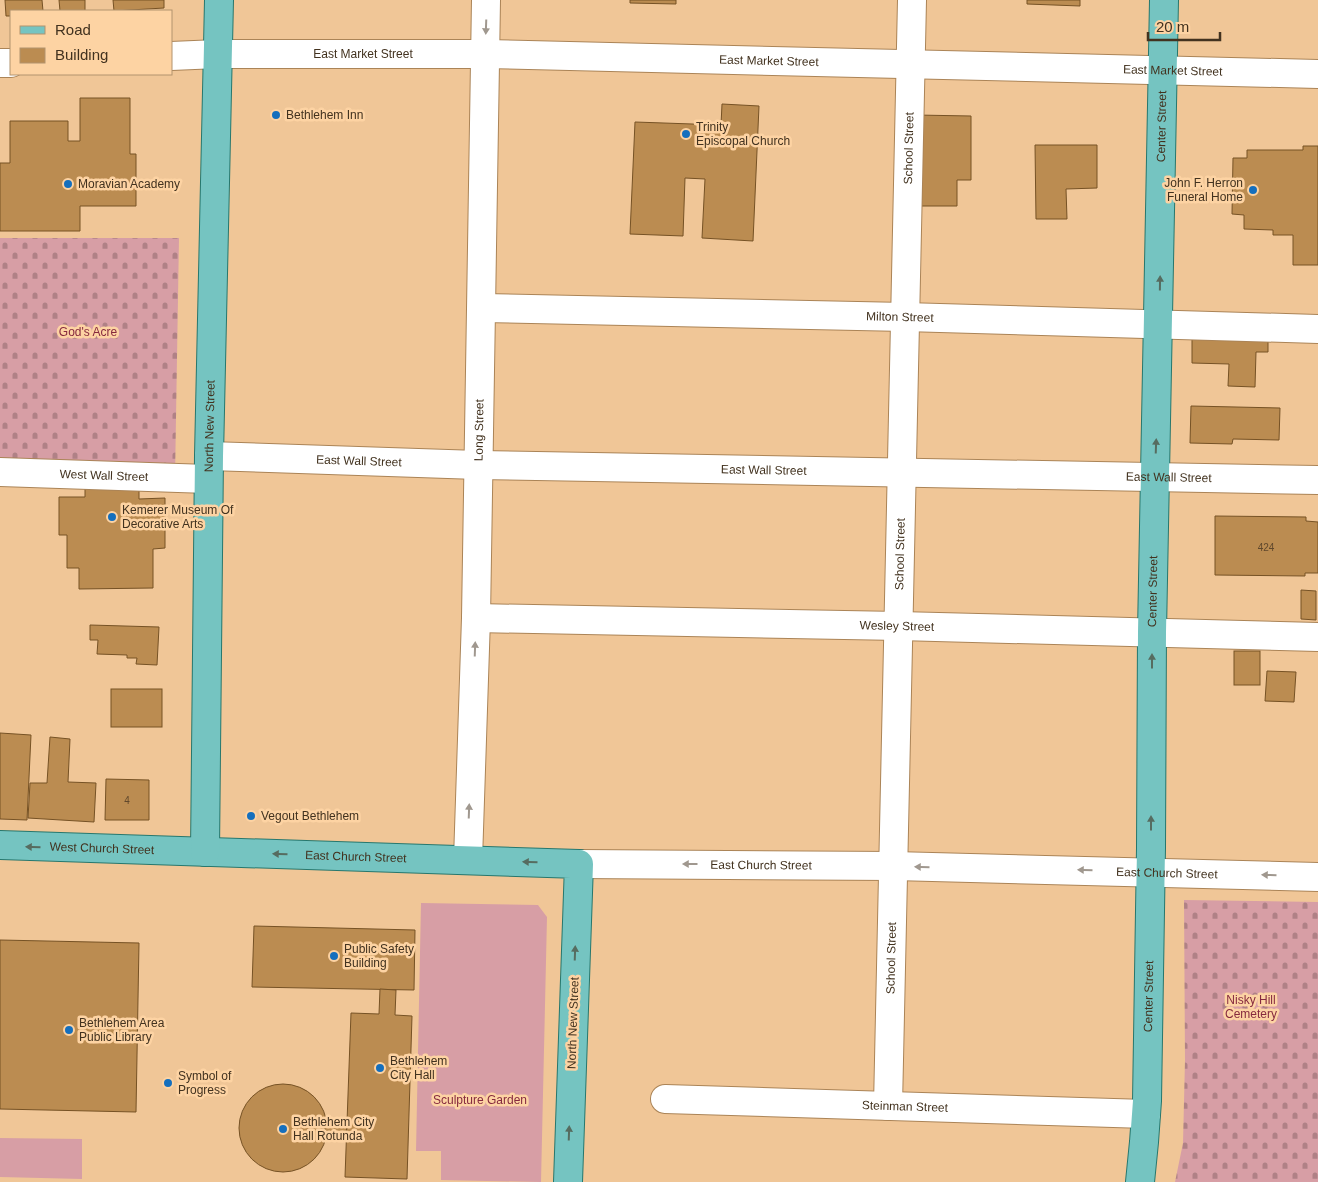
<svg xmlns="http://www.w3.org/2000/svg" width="1318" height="1182" font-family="Arial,sans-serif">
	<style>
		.cemetery { fill: url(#cemetery-stones) }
		.garden { fill: #d79ea5 }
		.building { fill: #bb8c51; stroke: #765225 }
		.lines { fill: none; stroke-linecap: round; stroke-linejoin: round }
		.minor-casing { stroke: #ab8457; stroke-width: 30 }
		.major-casing { stroke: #27776d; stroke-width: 30 }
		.minor { stroke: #fff; stroke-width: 28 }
		.major { stroke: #75c4c1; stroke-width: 28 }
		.oneway { fill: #a0988f }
		.oneway2 { fill: #566c60 }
		.poi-dot { fill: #156fbd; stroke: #fdd3a3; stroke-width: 2 }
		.labels { text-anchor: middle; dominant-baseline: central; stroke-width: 5; stroke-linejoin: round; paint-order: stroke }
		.number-label { font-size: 10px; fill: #60482c }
		.street-label { font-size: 12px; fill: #42321f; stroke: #fdd3a3 }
		.poi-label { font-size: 12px; fill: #42321f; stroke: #fdd3a3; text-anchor: start }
		.park-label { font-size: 12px; fill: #862a3f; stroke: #fdd3a3 }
	</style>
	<defs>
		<pattern id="cemetery-stones" width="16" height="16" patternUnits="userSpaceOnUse" patternTransform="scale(1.25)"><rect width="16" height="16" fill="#d79ea5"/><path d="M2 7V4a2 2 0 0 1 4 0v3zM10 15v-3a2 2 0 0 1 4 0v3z" fill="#b08186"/></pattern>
	</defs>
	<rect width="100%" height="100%" fill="#f0c697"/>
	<g class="cemetery">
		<path d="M0,238H179L175,478L0,474Z"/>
		<path d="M1184,900L1318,902V1182H1175L1183,1143L1185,1060Z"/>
	</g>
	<g class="garden">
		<path d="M421,903L538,905L547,917L541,1182L441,1180V1151H416Z"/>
		<path d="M0,1138L82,1139V1179L0,1177Z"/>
	</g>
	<g class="building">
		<path d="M5,0H42L43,11H11V16H6Z"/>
		<path d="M59,0H85V11H60Z"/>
		<path d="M113,0H164V8L114,11Z"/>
		<path d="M630,0H676V4L630,3Z"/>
		<path d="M1027,0H1080V6L1027,4Z"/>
		<path d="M80,98H130V154H136V206H80V231H0V163H10V121H68V141H80Z"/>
		<path d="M722,104L759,106L753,241L702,238L705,179L685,178L683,236L630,234L635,122L721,125Z"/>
		<path d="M916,115L971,116V180H957V206H915Z"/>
		<path d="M1035,145H1097V188L1066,189L1067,219H1036Z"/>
		<path d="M1303,146H1318V265H1293V235H1273V230L1244,229V215L1232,214L1233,158H1247V150H1303Z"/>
		<path d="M1192,335L1268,337V352H1256L1255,387L1228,386L1229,364L1192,363Z"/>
		<path d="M1191,406L1280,408L1279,440L1233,439L1232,444L1190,443Z"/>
		<path d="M85,482H139V499L165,498V548L153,549V588L79,589V568H67V535H59V497H85Z"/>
		<path d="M1215,516L1306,517V521L1318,522V573H1305V576L1215,575Z"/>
		<path d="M1301,590L1316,591V620L1301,619Z"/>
		<path d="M90,625L159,627L157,665L136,664L137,658H127V655L97,654L98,640H90Z"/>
		<rect x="1234" y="651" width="26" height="34"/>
		<path d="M1267,671L1296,672L1294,702L1265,701Z"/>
		<rect x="111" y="689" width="51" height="38"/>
		<path d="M0,733L31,735L27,820L0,819Z"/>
		<path d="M50,737L70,739L68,782L96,783L94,822L28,818L30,783H47Z"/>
		<path d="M106,779L149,780V820H105Z"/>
		<path d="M254,926L415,930L414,990L252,987Z"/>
		<path d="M0,940L139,943L136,1112L0,1109Z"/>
		<path d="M380,989L396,990L395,1015L412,1016L407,1179L345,1177L351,1013L379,1014Z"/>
		<circle cx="283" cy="1128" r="44"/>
		<path d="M325,1119H347L346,1138L325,1137Z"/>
	</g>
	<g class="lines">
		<g class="minor-casing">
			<g id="minor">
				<path id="s1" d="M171,56L218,54H485L1318,74"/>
				<path d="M0,63H11"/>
				<path id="s2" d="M482,308L905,317L1318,329"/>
				<path id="s3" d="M209,456L478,465L1318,480"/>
				<path id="s4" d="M0,472L208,479"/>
				<path id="s5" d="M476,618L899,626L1318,637"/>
				<path id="s6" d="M468,860L476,618L486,0"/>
				<path id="s7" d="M579,864L894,866L1318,877"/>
				<path id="s8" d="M665,1099L1146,1114"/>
				<path id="s9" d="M888,1106L912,0"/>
			</g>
		</g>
		<g class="major-casing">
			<g id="major">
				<path id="s10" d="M0,845L579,864L568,1182"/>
				<path id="s11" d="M205,852L209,456L219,0"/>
				<path id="s12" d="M1140,1182L1144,1142L1147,1101L1151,848L1152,632L1164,0"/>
			</g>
		</g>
		<use href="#minor" class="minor"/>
		<use href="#major" class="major"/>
	</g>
	<defs><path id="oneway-solid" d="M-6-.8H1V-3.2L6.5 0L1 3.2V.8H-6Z" transform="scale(1.25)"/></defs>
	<g class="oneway">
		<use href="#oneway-solid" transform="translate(486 27) rotate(92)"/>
		<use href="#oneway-solid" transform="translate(475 649) rotate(-88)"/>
		<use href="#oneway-solid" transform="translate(469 811) rotate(-88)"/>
		<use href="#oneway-solid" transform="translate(690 864) rotate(-180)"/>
		<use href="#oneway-solid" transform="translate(922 867) rotate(-179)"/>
		<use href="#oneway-solid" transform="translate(1085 870) rotate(-179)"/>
		<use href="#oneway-solid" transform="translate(1269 875) rotate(-178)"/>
	</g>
	<g class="oneway2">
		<use href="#oneway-solid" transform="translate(1160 283) rotate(-89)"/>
		<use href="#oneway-solid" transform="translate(1156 446) rotate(-88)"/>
		<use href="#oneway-solid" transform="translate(1152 661) rotate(-90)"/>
		<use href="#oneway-solid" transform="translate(1151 823) rotate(-90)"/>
		<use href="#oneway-solid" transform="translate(33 847) rotate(-178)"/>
		<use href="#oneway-solid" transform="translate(280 854) rotate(-178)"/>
		<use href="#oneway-solid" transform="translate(530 862) rotate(-178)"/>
		<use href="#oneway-solid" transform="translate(575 953) rotate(-88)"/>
		<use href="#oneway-solid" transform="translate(569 1133) rotate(-88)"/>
	</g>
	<g class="poi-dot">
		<circle cx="276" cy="115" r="5"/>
		<circle cx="686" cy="134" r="5"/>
		<circle cx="68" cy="184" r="5"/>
		<circle cx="1253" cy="190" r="5"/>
		<circle cx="112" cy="517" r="5"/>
		<circle cx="251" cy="816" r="5"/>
		<circle cx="334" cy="956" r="5"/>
		<circle cx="69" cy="1030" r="5"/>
		<circle cx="380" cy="1068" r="5"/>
		<circle cx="168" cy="1083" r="5"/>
		<circle cx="283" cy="1129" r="5"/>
	</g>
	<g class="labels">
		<g class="number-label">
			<text x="1266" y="547">424</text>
			<text x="127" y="800">4</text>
		</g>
		<g class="street-label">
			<text stroke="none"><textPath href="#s1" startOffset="192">East Market Street</textPath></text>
			<text stroke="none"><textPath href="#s1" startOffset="598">East Market Street</textPath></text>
			<text stroke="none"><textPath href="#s1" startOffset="1002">East Market Street</textPath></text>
			<text stroke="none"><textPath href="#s12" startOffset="1056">Center Street</textPath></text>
			<text stroke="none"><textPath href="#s9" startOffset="958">School Street</textPath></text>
			<text stroke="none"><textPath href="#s2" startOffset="418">Milton Street</textPath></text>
			<text stroke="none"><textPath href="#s11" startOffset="426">North New Street</textPath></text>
			<text stroke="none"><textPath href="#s6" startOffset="430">Long Street</textPath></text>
			<text stroke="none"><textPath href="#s3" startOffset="150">East Wall Street</textPath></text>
			<text stroke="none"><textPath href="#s3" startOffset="555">East Wall Street</textPath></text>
			<text stroke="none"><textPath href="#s4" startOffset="104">West Wall Street</textPath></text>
			<text stroke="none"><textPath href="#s3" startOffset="960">East Wall Street</textPath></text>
			<text stroke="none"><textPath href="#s9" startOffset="552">School Street</textPath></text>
			<text stroke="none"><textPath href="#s12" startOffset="591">Center Street</textPath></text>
			<text stroke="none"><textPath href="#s5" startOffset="421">Wesley Street</textPath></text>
			<text stroke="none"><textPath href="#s10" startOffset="102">West Church Street</textPath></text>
			<text stroke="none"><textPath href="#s10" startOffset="356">East Church Street</textPath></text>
			<text stroke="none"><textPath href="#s7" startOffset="182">East Church Street</textPath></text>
			<text stroke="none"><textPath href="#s7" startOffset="588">East Church Street</textPath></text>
			<text stroke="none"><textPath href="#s9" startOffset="148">School Street</textPath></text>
			<text stroke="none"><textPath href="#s12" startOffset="186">Center Street</textPath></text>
			<text transform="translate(573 1023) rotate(-88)">North New Street</text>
			<text stroke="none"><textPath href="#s8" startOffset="240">Steinman Street</textPath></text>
		</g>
		<g class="poi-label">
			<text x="286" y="115">Bethlehem Inn</text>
			<text x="696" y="127">Trinity<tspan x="696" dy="14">Episcopal Church</tspan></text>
			<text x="1243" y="183" text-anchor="end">John F. Herron<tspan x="1243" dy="14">Funeral Home</tspan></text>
			<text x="78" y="184">Moravian Academy</text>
			<text x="122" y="510">Kemerer Museum Of<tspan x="122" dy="14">Decorative Arts</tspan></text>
			<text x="261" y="816">Vegout Bethlehem</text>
			<text x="344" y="949">Public Safety<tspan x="344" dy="14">Building</tspan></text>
			<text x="79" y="1023">Bethlehem Area<tspan x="79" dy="14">Public Library</tspan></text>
			<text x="390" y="1061">Bethlehem<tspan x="390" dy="14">City Hall</tspan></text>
			<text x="178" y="1076">Symbol of<tspan x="178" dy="14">Progress</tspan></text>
			<text x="293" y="1122">Bethlehem City<tspan x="293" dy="14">Hall Rotunda</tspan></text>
		</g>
		<g class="park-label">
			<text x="88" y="332">God's Acre</text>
			<text x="1251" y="1000">Nisky Hill<tspan x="1251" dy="14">Cemetery</tspan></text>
			<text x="480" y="1100">Sculpture Garden</text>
		</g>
	</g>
	<rect x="10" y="10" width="162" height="65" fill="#fdd3a3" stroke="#b2936e"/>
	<rect x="20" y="26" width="25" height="8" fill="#75c4c1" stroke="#b2936e"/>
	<text x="55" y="35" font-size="15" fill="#42321f">Road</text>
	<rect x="20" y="48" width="25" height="15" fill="#bb8c51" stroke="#b2936e"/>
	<text x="55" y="60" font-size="15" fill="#42321f">Building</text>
	<path d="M1148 32v8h72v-8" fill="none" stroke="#42321f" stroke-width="2.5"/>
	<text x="1156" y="32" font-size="15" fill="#42321f" stroke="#fdd3a3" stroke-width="4" paint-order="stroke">20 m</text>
</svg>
